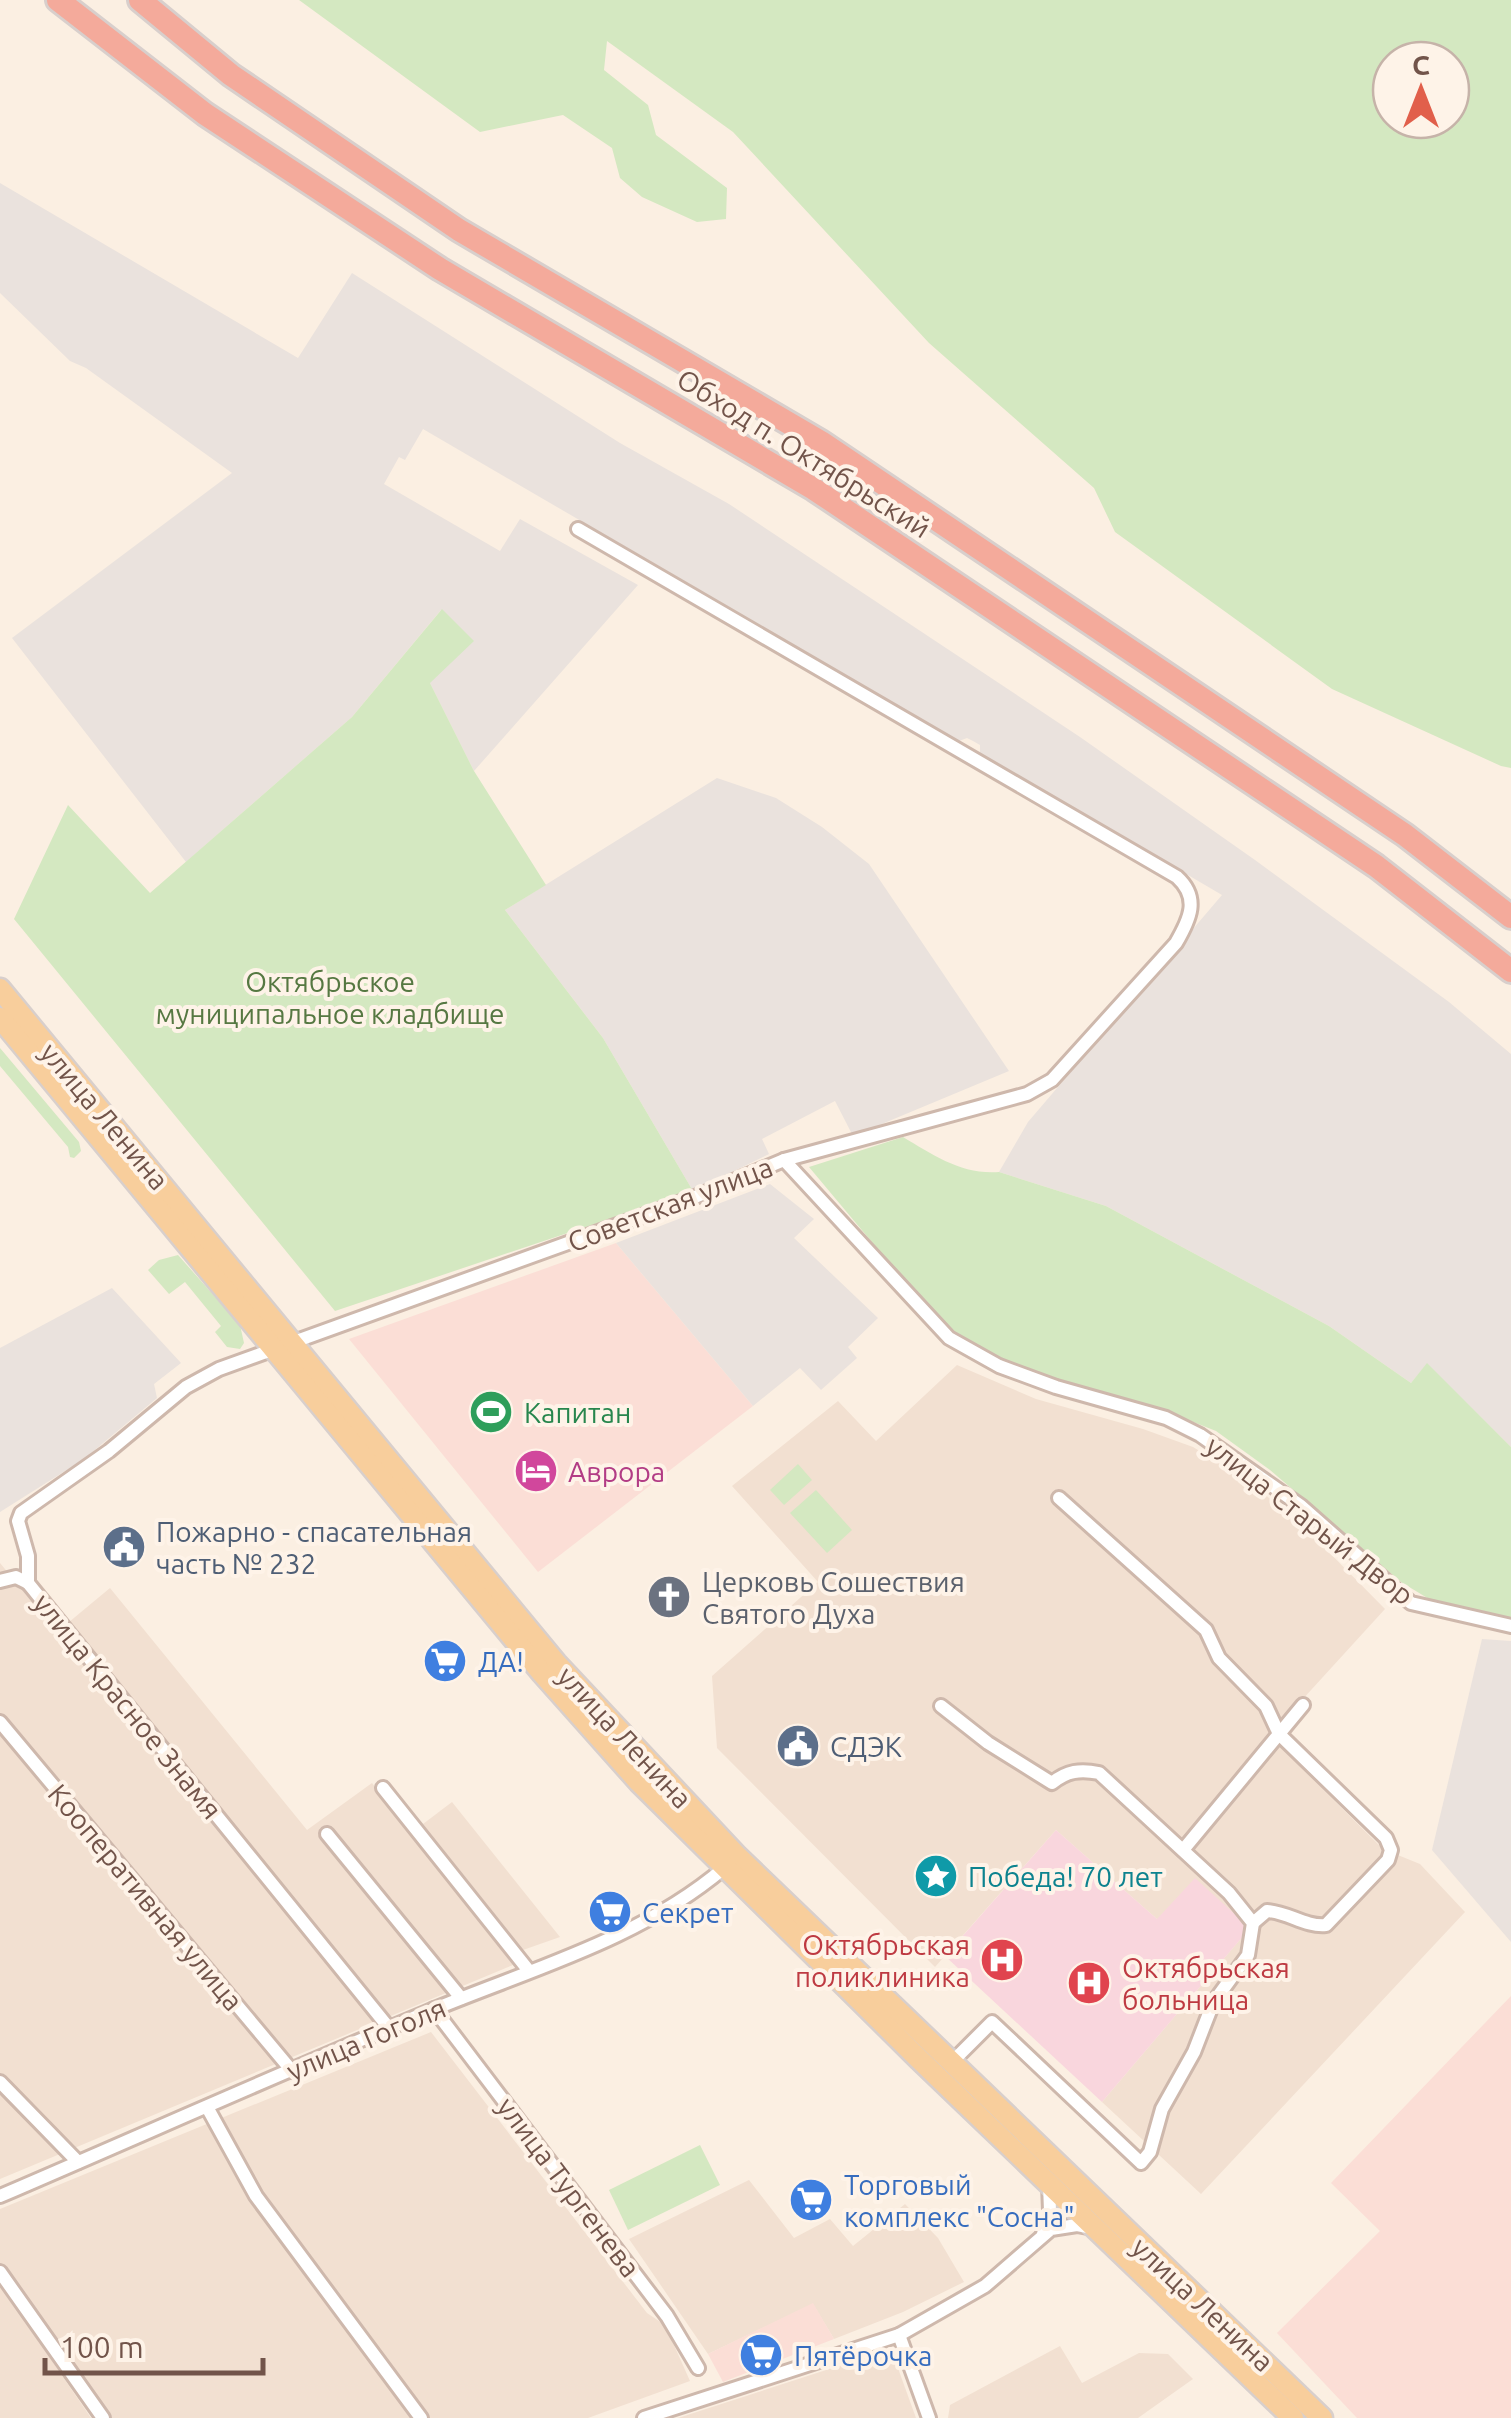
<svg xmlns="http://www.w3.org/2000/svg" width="1511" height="2418" font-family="Ubuntu,sans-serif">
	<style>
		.residential { fill: #f2e0d1 }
		.commercial { fill: #fbded6 }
		.industrial { fill: #eae2dd }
		.medical { fill: #f9d6dd }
		.green { fill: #d4e8c1; fill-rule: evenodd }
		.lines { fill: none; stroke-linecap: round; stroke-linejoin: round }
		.street-casing { stroke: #ceb8ac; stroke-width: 18 }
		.primary-casing { stroke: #d8cfcc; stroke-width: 25 }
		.highway-casing { stroke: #d8cfcc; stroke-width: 28 }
		.street { stroke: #fff; stroke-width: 12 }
		.primary { stroke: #f8ce9c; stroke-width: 20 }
		.highway { stroke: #f4aa9b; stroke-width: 22 }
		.labels { text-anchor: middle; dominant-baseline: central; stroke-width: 8; stroke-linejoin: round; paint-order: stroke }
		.street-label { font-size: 28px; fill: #72544a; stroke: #fef3e8 }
		.park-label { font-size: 28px; fill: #567842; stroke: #fef3e8 }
		.leisure-label { font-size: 28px; fill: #27864d; stroke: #fef3e8; text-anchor: start }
		.hotel-label { font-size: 28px; fill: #b23c85; stroke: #fef3e8; text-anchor: start }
		.service-label { font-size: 28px; fill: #4e5e75; stroke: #fef3e8; text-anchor: start }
		.worship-label { font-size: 28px; fill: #5b616d; stroke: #fef3e8; text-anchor: start }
		.shop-label { font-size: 28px; fill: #366cbe; stroke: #fef3e8; text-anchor: start }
		.culture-label { font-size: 28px; fill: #0d838f; stroke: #fef3e8; text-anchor: start }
		.health-label { font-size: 28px; fill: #be3a42; stroke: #fef3e8; text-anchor: end }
	</style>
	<rect width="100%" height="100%" fill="#fbefe2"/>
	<g class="residential">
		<path d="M957,1365L1036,1399L1143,1429L1193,1447L1249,1481L1307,1530L1385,1609L1269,1736L1383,1849L1420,1864L1465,1912L1201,2194L1102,2102L1249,1929L1157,1919L1056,1830L935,1967L717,1748L712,1676L818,1582L732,1486L838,1401L876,1441Z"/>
		<path d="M0,1563L57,1632L110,1588L307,1830L372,1783L513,1965L0,2179Z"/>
		<path d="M452,1802L560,1937L523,1950L423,1824Z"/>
		<path d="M431,2032L647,2313L665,2325L690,2381L588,2418H107L0,2263V2209Z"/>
		<path d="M749,2180L794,2238L830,2219L853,2246L905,2204L938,2238L964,2282L903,2312L834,2339L813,2304L708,2354L629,2239Z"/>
		<path d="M0,2285L91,2418H0Z"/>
		<path d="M1060,2346L1082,2383L1139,2353L1168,2354L1193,2379L1138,2418H948L950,2405Z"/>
		<path d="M891,2349L916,2418H678Z"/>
	</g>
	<g class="commercial">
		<path d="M616,1243L753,1406L538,1572L349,1339Z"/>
		<path d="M1511,1996V2418H1357L1277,2333L1380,2231L1331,2183Z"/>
		<path d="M813,2303L834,2339L723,2382L708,2354Z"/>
	</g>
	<g class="industrial">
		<path d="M0,183L298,358L352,273L620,443L729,504L1080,737L1255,860L1449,1002L1511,1054V1447L1427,1364L1411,1383L1329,1326L1106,1206L999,1172L1028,1122L1222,895L980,753V745L973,741L967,738L959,741L423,429L405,460L399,457L384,484L500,551L520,519L638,585L474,771L430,683L441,610L352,717L186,862L12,638L232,473L86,368L70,361L0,293Z"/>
		<path d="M717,778L776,798L822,827L869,864L1009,1071L853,1136L835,1101L762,1139L769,1154L693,1191L603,1038L505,910Z"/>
		<path d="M770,1184L814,1219L794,1238L878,1318L848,1347L857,1358L821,1390L800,1368L753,1406L616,1243Z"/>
		<path d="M112,1288L181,1363L154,1384L157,1398L84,1459L0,1512V1348Z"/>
		<path d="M1482,1639L1511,1641V1942L1432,1850Z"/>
	</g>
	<path class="medical" d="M1056,1830L1157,1919L1195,1878L1250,1928L1102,2102L945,1956Z"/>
	<g class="green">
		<path d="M299,0H1511V768L1501,766L1332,689L1115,532L1094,488L929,343L733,132L607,41L604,70L648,105L656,135L727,188L726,219L697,222L642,197L620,178L612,148L563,115L480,132ZM1391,60H1451V120H1391Z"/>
		<path d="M442,609L474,641L430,683L474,771L546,885L505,910L603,1038L693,1191L335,1311L14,919L68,805L150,893L352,717Z"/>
		<path d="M0,1048L79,1142L81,1151L74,1158L70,1157L68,1147L0,1066Z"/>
		<path d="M903,1137C933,1155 962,1175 999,1172L1106,1206L1329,1326L1411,1383L1427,1363L1511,1447V1621L1429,1599L1401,1582L1270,1470L1216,1431L1168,1412L1048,1382L981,1360L948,1333L809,1167Z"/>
		<path d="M178,1255L240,1325L244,1343L240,1349L227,1347L215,1332L221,1326L185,1282L169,1294L148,1270L159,1260Z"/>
		<path d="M798,1464L812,1480L784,1505L770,1490Z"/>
		<path d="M816,1490L852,1530L827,1553L790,1513Z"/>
		<path d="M700,2145L720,2185L628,2230L609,2190Z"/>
	</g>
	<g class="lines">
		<g class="street-casing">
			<g id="street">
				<path d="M784,1160L949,1338L999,1366L1056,1387L1166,1418L1200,1435L1301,1506L1411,1603L1511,1626"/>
				<path d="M1059,1498L1206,1630L1219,1658L1266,1706L1279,1734L1386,1838L1391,1850L1388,1860L1326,1925C1305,1927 1288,1912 1267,1911L1253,1923"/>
				<path d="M0,1581L16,1577L28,1583"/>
				<path d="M941,1706L988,1743L1052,1783C1067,1771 1080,1769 1099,1773L1229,1893L1253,1923L1248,1955L1213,2003L1194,2052L1162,2109L1150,2152L1141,2163L992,2022L950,2064"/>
				<path d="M0,1722L292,2071"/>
				<path d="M383,1788L529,1971"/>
				<path d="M327,1834L461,1998"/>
				<path d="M1183,1850L1303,1705"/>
				<path d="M434,2009L667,2316L698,2368"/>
				<path d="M389,2028L28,1583V1556L18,1521L21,1513L109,1451L186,1387L219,1369L695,1197L784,1160L1027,1094L1052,1080L1176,943C1190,919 1200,898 1177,877L578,529"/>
				<path d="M0,2082L78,2162"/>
				<path d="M207,2107L256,2196L421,2418"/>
				<path d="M0,2196C142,2135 283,2072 425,2013C527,1970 638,1941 724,1868"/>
				<path d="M1043,2234L1050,2211L1049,2184"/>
				<path d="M0,2272L103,2418"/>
				<path d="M899,2335L929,2418"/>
				<path d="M644,2418L899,2335L985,2286L1051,2229L1077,2225L1093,2228"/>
			</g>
		</g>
		<g class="primary-casing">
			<g id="primary">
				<path d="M0,989L556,1663L737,1856L1322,2418"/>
				<path d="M0,1018L542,1673L639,1782L919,2059L1293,2418"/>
			</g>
		</g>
		<g class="highway-casing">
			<g id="highway">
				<path d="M58,0L205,114L440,269L814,489L1376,866L1511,971"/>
				<path d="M140,0L231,75L459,230L821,442L1405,835L1511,917"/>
			</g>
		</g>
		<use href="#street" class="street"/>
		<use href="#primary" class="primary"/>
		<use href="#highway" class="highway"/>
	</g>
	<defs>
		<g id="stadium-disc" transform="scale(2.25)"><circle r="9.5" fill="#2e9e5b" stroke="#fef3e8"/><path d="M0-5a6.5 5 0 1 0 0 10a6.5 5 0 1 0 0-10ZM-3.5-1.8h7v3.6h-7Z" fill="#fff"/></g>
		<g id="hotel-disc" transform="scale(2.25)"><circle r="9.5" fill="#d1479c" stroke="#fef3e8"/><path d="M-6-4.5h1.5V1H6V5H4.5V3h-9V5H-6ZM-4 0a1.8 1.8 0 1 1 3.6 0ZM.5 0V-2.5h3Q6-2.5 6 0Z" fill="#fff"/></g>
		<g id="civic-disc" transform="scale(2.25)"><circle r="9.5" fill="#5c6f8a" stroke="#fef3e8"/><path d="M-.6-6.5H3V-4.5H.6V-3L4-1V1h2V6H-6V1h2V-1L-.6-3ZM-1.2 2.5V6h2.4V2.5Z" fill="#fff"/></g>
		<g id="church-disc" transform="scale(2.25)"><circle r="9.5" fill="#6b7280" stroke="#fef3e8"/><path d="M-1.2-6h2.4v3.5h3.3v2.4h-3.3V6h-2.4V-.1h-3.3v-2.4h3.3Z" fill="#fff"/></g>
		<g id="supermarket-disc" transform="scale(2.25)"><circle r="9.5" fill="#3f7fe0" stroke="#fef3e8"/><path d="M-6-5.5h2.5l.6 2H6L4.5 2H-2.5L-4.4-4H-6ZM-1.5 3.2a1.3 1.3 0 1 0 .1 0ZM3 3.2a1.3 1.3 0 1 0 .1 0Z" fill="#fff"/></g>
		<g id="sight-disc" transform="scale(2.25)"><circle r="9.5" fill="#0f9aa8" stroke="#fef3e8"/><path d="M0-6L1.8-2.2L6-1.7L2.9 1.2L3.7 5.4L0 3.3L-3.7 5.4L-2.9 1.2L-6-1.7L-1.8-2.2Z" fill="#fff"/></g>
		<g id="hospital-disc" transform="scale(2.25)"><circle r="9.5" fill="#e0444e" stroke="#fef3e8"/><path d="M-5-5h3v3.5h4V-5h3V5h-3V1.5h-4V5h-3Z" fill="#fff"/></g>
	</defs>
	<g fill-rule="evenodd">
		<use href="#stadium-disc" x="491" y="1412"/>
		<use href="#hotel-disc" x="536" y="1471"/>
		<use href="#civic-disc" x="124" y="1547"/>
		<use href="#church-disc" x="669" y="1597"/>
		<use href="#supermarket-disc" x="445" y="1661"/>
		<use href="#civic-disc" x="798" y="1746"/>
		<use href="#sight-disc" x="936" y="1876"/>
		<use href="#supermarket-disc" x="610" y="1912"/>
		<use href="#hospital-disc" x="1002" y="1960"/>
		<use href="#hospital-disc" x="1089" y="1983"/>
		<use href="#supermarket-disc" x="811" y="2200"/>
		<use href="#supermarket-disc" x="761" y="2355"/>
	</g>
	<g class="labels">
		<g class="street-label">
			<text transform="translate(804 453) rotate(32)">Обход п. Октябрьский</text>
			<text transform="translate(105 1116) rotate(50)">улица Ленина</text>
			<text transform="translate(670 1204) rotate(-21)">Советская улица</text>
			<text transform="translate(1310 1520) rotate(38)">улица Старый Двор</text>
			<text transform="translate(128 1706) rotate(51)">улица Красное Знамя</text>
			<text transform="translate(625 1737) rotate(47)">улица Ленина</text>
			<text transform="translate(146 1897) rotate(50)">Кооперативная улица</text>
			<text transform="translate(366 2039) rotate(-23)">улица Гоголя</text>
			<text transform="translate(569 2187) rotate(53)">улица Тургенева</text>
			<text transform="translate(1203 2304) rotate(43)">улица Ленина</text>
		</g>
		<g class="park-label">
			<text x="330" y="981">Октябрьское<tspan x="330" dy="32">муниципальное кладбище</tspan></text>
		</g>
		<g class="leisure-label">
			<text x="524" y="1412">Капитан</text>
		</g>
		<g class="hotel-label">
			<text x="568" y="1471">Аврора</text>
		</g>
		<g class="service-label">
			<text x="156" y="1531">Пожарно - спасательная<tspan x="156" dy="32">часть № 232</tspan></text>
			<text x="830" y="1746">СДЭК</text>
		</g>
		<g class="worship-label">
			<text x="702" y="1581">Церковь Сошествия<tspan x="702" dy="32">Святого Духа</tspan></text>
		</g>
		<g class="shop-label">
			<text x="478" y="1661">ДА!</text>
			<text x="642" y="1912">Секрет</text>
			<text x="844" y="2184">Торговый<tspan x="844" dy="32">комплекс "Сосна"</tspan></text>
			<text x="794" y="2355">Пятёрочка</text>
		</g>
		<g class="culture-label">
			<text x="968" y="1876">Победа! 70 лет</text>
		</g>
		<g class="health-label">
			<text x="970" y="1944">Октябрьская<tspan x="970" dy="32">поликлиника</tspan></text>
			<text x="1122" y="1967" text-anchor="start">Октябрьская<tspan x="1122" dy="32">больница</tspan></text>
		</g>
	</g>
	<g transform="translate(1421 90)"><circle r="48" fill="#fef3e8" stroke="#c6b3a9" stroke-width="2.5"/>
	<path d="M0-8L18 38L0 25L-18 38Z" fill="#e15f4b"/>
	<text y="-15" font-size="28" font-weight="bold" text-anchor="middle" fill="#72544a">С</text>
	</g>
	<path d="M45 2358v15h218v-15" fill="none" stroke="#72544a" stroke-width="5"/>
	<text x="60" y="2358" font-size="30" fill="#72544a" stroke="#fef3e8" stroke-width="8" paint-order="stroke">100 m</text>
</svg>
